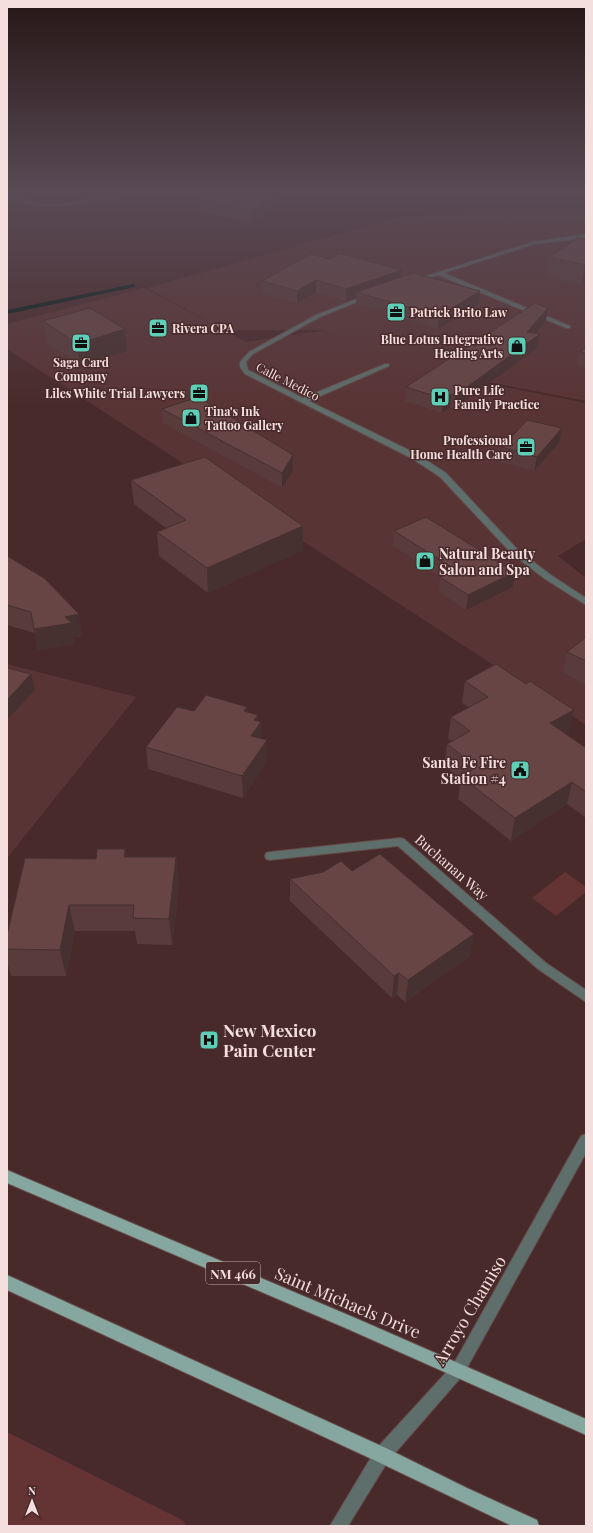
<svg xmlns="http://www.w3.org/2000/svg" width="593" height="1533" font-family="'Playfair Display',serif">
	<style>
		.built { fill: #593434 }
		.green { fill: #643334 }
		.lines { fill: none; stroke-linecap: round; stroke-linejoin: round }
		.stream { fill: #031e18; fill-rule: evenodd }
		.minor-casing { stroke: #644747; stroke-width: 2 }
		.major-casing { stroke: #644747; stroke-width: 2 }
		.minor { fill: #5e6e6a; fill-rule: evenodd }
		.major { fill: #85a79f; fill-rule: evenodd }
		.wall { fill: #583b3a }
		.shaded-wall { fill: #473030 }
		.building { fill: #664544; stroke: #473030 }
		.labels { text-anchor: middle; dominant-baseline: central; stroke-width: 3; stroke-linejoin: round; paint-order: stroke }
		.far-poi-label { font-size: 12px; font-weight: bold; fill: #f4dfde; stroke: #492a2a; text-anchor: start }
		.far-street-label { font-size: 12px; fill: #f4dfde; stroke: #492a2a }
		.shield { fill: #492a2a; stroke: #c1a9a8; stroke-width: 1 }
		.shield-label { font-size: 13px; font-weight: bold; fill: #f4dfde }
		.poi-label { font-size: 14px; font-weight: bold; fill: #f4dfde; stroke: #492a2a; text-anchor: start }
		.street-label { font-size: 14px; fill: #f4dfde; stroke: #492a2a }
		.near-poi-label { font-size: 17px; font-weight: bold; fill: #f4dfde; stroke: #492a2a; text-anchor: start }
		.near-street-label { font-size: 17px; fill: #f4dfde; stroke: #492a2a }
	</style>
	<rect width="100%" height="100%" fill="#492a2a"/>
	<g class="built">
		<path d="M586,207V401L442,373L453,377L586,403V539L558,556L586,578V725L7,349V324L144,288L246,342L320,331L335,336L321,330H224L147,288L400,217Z"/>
		<path d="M7,664L136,697L7,858Z"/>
	</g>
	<g class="green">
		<path d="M565,872L586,887V892L556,916L532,898Z"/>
		<path d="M7,1432L184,1521L185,1526H7Z"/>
	</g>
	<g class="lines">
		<path class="stream" d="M133,284L135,285V287L7,314V310Z"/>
		<g class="minor-casing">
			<g id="minor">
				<path d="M119,193H128C122,197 112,198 105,199C71,207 40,210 7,198V195C17,198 26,202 37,203C64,206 92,200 119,193Z"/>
				<path d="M586,234V238L535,244L444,273L570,326V328H566L438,275L414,283L411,281L532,242Z"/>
				<path d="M367,295L372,296L320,317L253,354L246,362L248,370L303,398L385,364H389V366L309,401L417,454L446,473L518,550L551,575L586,598V605L545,579L512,554L440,477L411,458L245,374L240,367V362L249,352L316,315Z"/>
				<path d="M400,838L404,839L546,963L586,990V1002L538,969L398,846L270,860L266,859L265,856L266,853L270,852Z"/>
				<path d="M586,1134V1153L463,1375L388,1461L348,1526H330L376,1449L453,1365L581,1136Z"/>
			</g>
		</g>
		<g class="major-casing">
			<g id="major">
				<path d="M7,1170L360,1320L586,1419V1435L350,1330L7,1183Z"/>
				<path d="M7,1275L388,1449L467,1488L537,1520L539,1526H512L376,1461L7,1290Z"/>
			</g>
		</g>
		<use href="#minor" class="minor"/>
		<use href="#major" class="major"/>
	</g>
	<g class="wall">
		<path d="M201,193H286L252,224L201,211L200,200Z"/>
		<path d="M586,239V282L582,285L546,277L549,257Z"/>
		<path d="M330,259L402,270V277L480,291L479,304L438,329L356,304V298L346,301L316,292L297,303L262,294V281Z"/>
		<path d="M43,321L127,351L80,365L46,343Z"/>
		<path d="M546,321L535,333L538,347L454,409L450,407L442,413L405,401L406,387Z"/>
		<path d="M586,348V368L577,365L580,351Z"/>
		<path d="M162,409L293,455V470L282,488L163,423Z"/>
		<path d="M559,443L534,471L500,462L502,447Z"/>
		<path d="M131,480L303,526V550L208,593L159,556L157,532L166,528L134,504Z"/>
		<path d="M394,531L515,572L513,587L466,610L439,592L440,577H441L393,546Z"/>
		<path d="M7,556L82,636L74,637L75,644L38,650L35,633L7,625Z"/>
		<path d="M586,637V685L563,673L567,652Z"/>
		<path d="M465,681L569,732L565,734L586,748V817H585L567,804L511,841L458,799L461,779L444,766L447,744L452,741L448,739L451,717L469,707L462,703Z"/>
		<path d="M194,711L247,712L258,722H261V739L267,762L243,798L148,769L146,747Z"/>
		<path d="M125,849L126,857H176L179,884L172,945L137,944L135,931H75L66,976H11L7,962V935Z"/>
		<path d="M352,871L470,956L405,1002L397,995L392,998L290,901V879Z"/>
	</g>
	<g class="shaded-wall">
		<path d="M273,193H286L252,224V212Z"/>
		<path d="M585,265H586V282L582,285Z"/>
		<path d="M402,270L401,283L356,292V298L346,301V289Z"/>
		<path d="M316,280V292L297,303V291Z"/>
		<path d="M480,291L479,304L438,329L439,316Z"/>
		<path d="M548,308L546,321L525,345L527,332Z"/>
		<path d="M125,329L127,351L80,365L77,344Z"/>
		<path d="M540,334L538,347L454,409L456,395Z"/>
		<path d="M452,394L450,407L442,413L444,399Z"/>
		<path d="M562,428L559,443L534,471L537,457Z"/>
		<path d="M293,455V470L282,488V473Z"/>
		<path d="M303,526V550L208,593L207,568Z"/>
		<path d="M515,572L513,587L466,610L468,595Z"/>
		<path d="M79,614L82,636L74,637L75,644L38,650L34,629L65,617Z"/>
		<path d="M31,674L35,690L7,720V700Z"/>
		<path d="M247,707L248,729L244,711Z"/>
		<path d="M574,710L569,732L546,745L550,723Z"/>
		<path d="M258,715V726L261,722L262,744L251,736L254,720Z"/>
		<path d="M267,740V762L243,798L242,776Z"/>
		<path d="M572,782L567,804L511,841L515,818Z"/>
		<path d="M125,849L129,875L124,857Z"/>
		<path d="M176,857L179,884L172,945L169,919Z"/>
		<path d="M69,905L75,931L66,976L60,950Z"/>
		<path d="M474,934L470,956L405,1002L408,980Z"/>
		<path d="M399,973L397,995L392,998L394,976Z"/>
	</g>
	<g class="building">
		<path d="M201,193H273L252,212L200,200Z"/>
		<path d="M578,238L586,239V265H585L549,257Z"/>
		<path d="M339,253L402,270L346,289L316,280L297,291L262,281L311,254L330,259Z"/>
		<path d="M413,273L480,291L439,316L356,292Z"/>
		<path d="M535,303L548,308L527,332L540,334L456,395L452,394L444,399L406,387Z"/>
		<path d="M90,308L125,329L77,344L43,321Z"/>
		<path d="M586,348V354L580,351Z"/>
		<path d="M198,397L293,455L282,473L162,409Z"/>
		<path d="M527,420L562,428L537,457L502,447Z"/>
		<path d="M205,457L303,526L207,568L157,532L186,520L131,480Z"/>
		<path d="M426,517L515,572L468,595L440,577L456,570L394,531Z"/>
		<path d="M7,556L44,578L79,614L65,617L72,623L34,629L31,612L7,605Z"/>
		<path d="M586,637V661L567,652Z"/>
		<path d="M496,664L526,684L530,681L574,710L550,723L586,748V792L572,782L515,818L461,777L477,767L447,744L470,731L451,717L488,697L465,681Z"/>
		<path d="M7,668L31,674L7,700Z"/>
		<path d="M206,695L247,707L244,711L258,715L254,720L261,722L251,736L267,740L242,776L146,747L177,707L194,711Z"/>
		<path d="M97,849H125L124,857H176L169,919L133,918L134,905H69L60,950L7,949V935L25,858L96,859Z"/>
		<path d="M380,854L474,934L408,980L399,973L394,976L290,879L323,872L341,861L352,871Z"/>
	</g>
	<linearGradient id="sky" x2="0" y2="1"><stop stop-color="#281717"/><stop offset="0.47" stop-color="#594a55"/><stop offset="1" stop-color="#594a55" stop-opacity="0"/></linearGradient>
	<rect width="593" height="408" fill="url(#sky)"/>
	<defs>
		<g id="office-square" transform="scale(1)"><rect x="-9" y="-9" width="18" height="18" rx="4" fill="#5eceb7" stroke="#492a2a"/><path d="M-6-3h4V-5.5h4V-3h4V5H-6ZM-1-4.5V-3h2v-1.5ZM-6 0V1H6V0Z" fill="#111"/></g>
		<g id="shop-square" transform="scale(1)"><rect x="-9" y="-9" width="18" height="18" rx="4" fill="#5eceb7" stroke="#492a2a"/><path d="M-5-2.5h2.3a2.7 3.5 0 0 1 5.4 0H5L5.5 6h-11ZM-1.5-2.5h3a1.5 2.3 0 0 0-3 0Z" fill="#111"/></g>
		<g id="hospital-square" transform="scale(1)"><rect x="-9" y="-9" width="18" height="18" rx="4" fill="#5eceb7" stroke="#492a2a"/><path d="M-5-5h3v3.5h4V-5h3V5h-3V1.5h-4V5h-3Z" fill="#111"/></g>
		<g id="civic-square" transform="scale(1)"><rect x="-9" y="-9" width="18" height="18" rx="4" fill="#5eceb7" stroke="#492a2a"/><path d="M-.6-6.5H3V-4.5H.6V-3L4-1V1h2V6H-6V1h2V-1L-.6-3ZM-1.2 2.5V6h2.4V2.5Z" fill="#111"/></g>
	</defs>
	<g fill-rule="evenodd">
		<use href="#office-square" x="396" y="312"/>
		<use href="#office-square" x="158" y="328"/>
		<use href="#office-square" x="81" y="343"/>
		<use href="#shop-square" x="517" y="346"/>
		<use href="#office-square" x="199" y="393"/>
		<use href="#hospital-square" x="440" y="397"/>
		<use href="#shop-square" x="191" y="418"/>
		<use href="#office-square" x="526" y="447"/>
		<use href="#shop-square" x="425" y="561"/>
		<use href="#civic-square" x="520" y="770"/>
		<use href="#hospital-square" x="209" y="1040"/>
	</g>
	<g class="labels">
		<g class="far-poi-label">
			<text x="410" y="312">Patrick Brito Law</text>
			<text x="172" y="328">Rivera CPA</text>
			<text x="503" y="339" text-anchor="end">Blue Lotus Integrative<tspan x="503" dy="14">Healing Arts</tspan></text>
			<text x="81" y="362" text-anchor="middle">Saga Card<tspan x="81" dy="14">Company</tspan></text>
			<text x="454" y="390">Pure Life<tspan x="454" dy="14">Family Practice</tspan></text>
			<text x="185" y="393" text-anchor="end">Liles White Trial Lawyers</text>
			<text x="205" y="411">Tina's Ink<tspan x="205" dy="14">Tattoo Gallery</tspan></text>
			<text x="512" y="440" text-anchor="end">Professional<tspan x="512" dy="14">Home Health Care</tspan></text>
		</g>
		<g class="far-street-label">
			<text transform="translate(288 381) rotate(27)">Calle Medico</text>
		</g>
		<rect class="shield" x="206" y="1262" width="54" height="22" rx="3"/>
		<g class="shield-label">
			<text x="233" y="1273">NM 466</text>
		</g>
		<g class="poi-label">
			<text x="439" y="553">Natural Beauty<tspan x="439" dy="16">Salon and Spa</tspan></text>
			<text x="506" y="762" text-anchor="end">Santa Fe Fire<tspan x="506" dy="16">Station #4</tspan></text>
		</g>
		<g class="street-label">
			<text transform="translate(452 867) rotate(41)">Buchanan Way</text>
		</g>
		<g class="near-poi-label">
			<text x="223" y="1030">New Mexico<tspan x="223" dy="20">Pain Center</tspan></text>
		</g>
		<g class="near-street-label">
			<text transform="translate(348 1302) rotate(23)">Saint Michaels Drive</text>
			<text transform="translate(469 1310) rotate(-59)">Arroyo Chamiso</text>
		</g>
	</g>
	<rect width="593" height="1533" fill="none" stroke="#f4dfde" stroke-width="16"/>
	<g transform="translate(32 1501)" stroke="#492a2a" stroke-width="3" paint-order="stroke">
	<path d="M0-3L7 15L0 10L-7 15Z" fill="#f4dfde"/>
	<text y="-6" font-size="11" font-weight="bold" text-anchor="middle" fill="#f4dfde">N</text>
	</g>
</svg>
